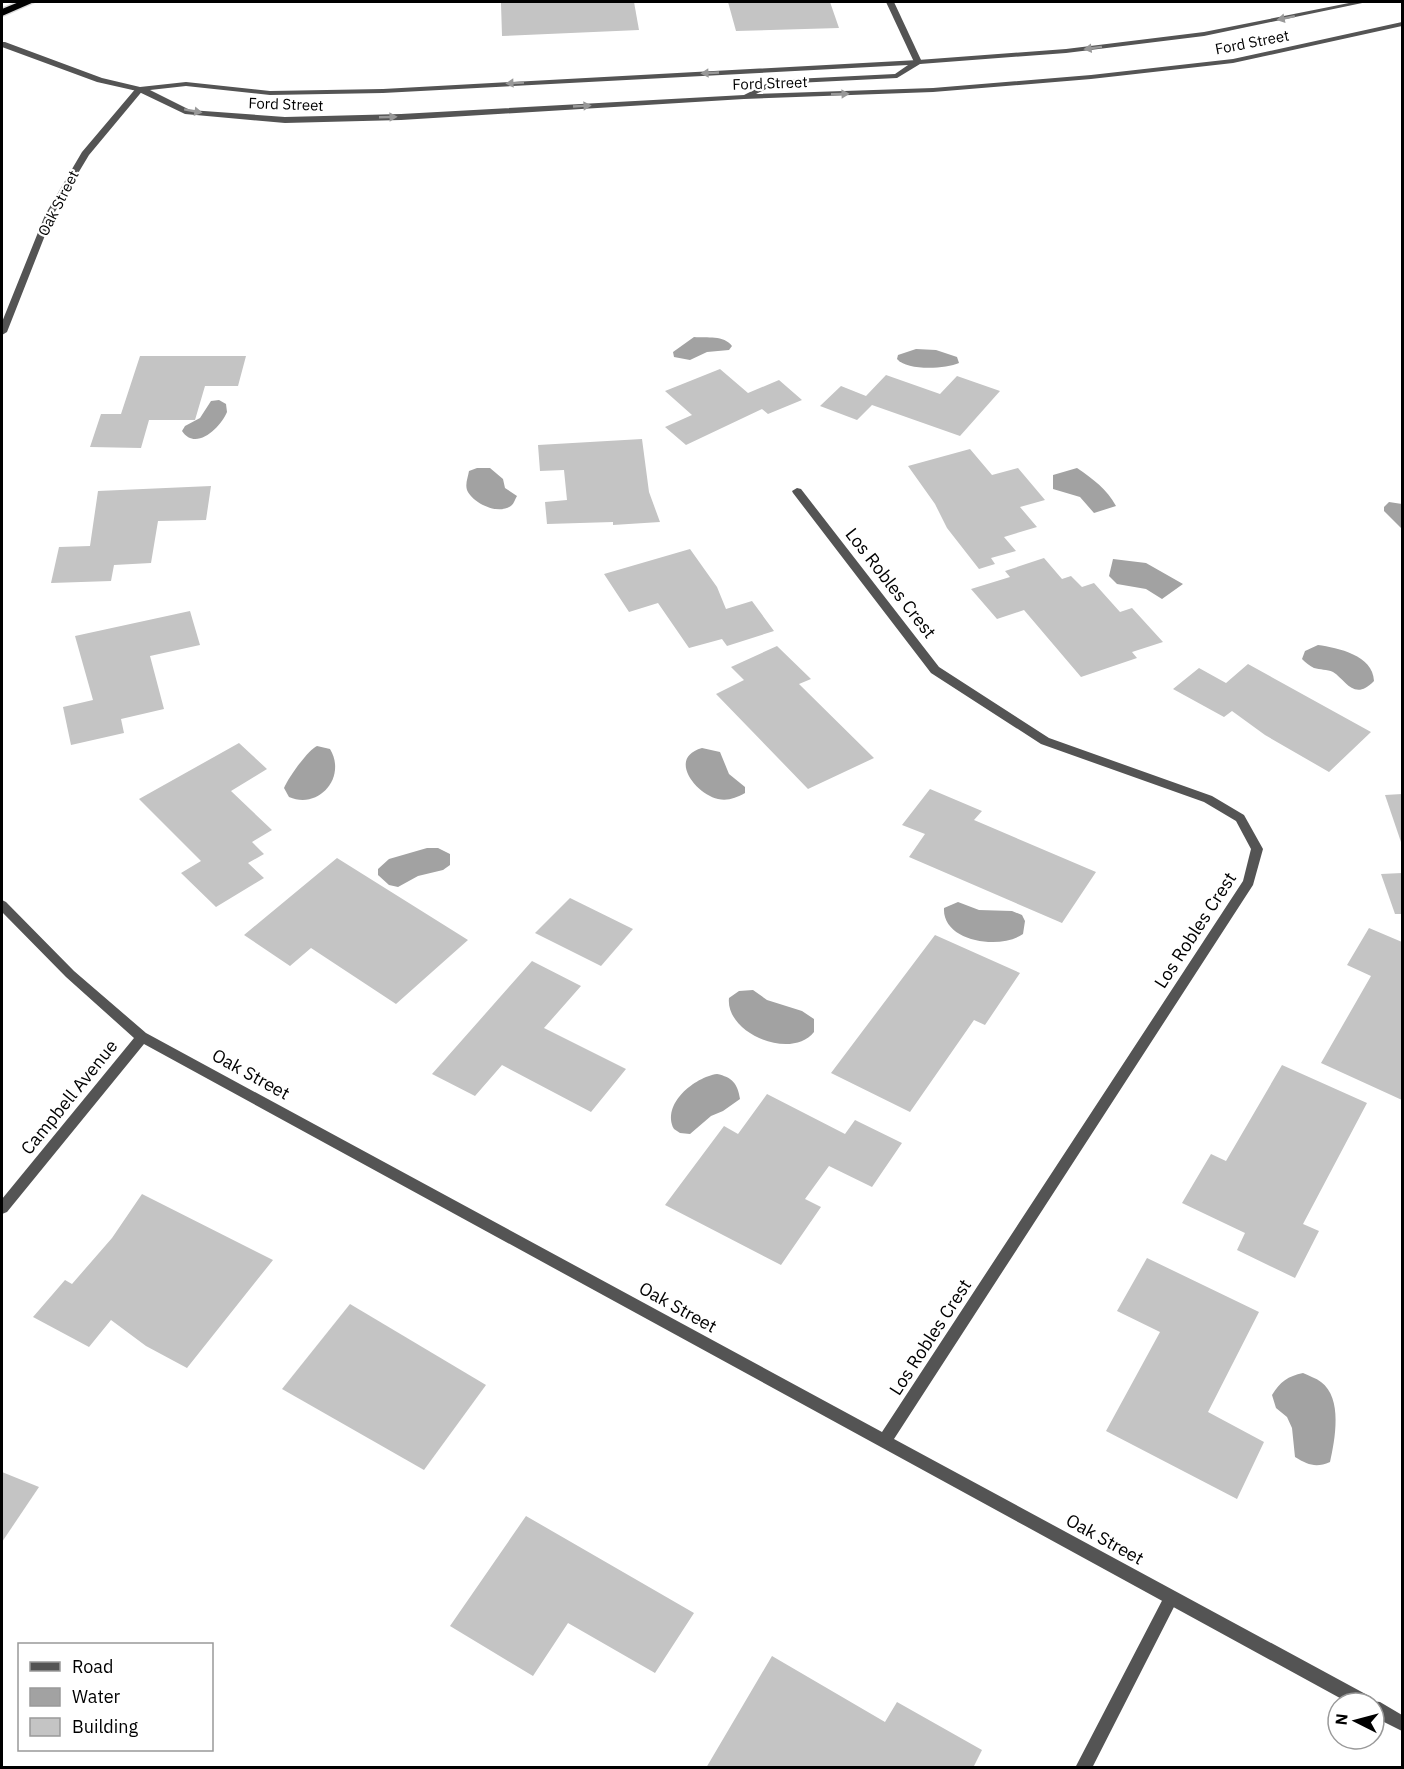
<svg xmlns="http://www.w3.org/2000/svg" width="1404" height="1769" font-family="'IBM Plex Sans',sans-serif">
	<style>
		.water { fill: #a2a2a2 }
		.building { fill: #c4c4c4 }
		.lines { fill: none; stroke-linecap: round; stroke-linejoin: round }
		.motorway-casing { stroke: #dbdbdb; stroke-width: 3 }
		.service { fill: #545454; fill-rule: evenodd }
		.minor { fill: #545454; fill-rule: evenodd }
		.tertiary { fill: #545454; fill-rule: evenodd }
		.motorway { fill: #000; fill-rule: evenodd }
		.oneway { fill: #989898 }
		.labels { text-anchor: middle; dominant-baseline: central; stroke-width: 4.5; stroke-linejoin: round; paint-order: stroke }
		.far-street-label { font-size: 15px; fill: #000; stroke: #fff }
		.street-label { font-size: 18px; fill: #000; stroke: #fff }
	</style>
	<rect width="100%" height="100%" fill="#fff"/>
	<g class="water">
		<path d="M694,337C707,338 724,335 732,346L729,350L707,352L690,360L674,357L673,352Z"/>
		<path d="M916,349L936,350L957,357L959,363C945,369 907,371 897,359L898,355Z"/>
		<path d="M219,400L226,404L227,412C221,427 196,452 182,431L185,426L200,418L211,401Z"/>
		<path d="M477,468H490L503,479L505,488L517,496C515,499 514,503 512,505C500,516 473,504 467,490C465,484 468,477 469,471Z"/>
		<path d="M1077,468C1093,479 1107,489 1116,506L1094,513L1080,497L1053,489V475Z"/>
		<path d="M1389,502L1402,504V529L1384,511V507Z"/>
		<path d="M1113,559L1146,563L1183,584L1162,599L1146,589L1117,584L1109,576Z"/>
		<path d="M1318,645C1338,648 1373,655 1374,681C1354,702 1346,680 1333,672C1327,669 1320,670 1314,668C1310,666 1305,662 1302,659L1305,651Z"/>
		<path d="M317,746L330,749C347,777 319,810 289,797L284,788C288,778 308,750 317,746Z"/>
		<path d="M702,748L720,752L729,774L745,787V793C736,798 728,801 718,799C696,794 667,758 702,748Z"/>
		<path d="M427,848H438L450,854V865L443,870L418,876L398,887L389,885L378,875V869L389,859Z"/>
		<path d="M958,902L979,910L1012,911L1022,915L1025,921L1023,934C1001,950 942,942 944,908Z"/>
		<path d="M753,990L767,1000L802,1011L814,1019V1032C791,1061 725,1033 729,998L739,991Z"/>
		<path d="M717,1074C732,1077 738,1084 740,1099L723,1111L711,1116L690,1134L680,1133L674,1129C661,1104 695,1077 717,1074Z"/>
		<path d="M1303,1373C1309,1376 1316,1378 1321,1382C1343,1398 1335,1440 1330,1462C1316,1468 1308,1465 1295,1457L1292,1428L1287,1417L1276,1408L1272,1395C1280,1382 1288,1376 1303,1373Z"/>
	</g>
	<g class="building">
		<path d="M504,2H634L639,30L502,36L501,3Z"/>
		<path d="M728,2H830L839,28L736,31Z"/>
		<path d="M140,356H246L238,386H205L195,420H149L141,448L90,447L101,414H121Z"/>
		<path d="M720,369L748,393L779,380L802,400L768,414L762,409L686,445L665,427L692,415L665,391Z"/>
		<path d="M886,375L940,394L957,376L1000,391L960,436L872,405L857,420L820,406L841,386L866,396Z"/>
		<path d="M642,439L649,492L660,522L613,525V522L547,524L545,502L567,500L564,470L540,471L538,445Z"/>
		<path d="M970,449L992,475L1018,468L1045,500L1020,507L1037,527L1004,537L1016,551L991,558L995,564L979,569L947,528L935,504L908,466Z"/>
		<path d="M211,486L206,520L158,521L151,563L114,565L111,581L51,583L59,547L90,546L98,491Z"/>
		<path d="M690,549L717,587L726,609L752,601L774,631L727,646L722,639L689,648L658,603L629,612L604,574Z"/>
		<path d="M1044,558L1062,579L1071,576L1082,587L1094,583L1120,612L1132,608L1163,642L1132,652L1137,658L1081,677L1024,610L997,619L971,589L1010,577L1005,571Z"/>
		<path d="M190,611L200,645L150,656L164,709L121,719L124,733L71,745L63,707L93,700L75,636Z"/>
		<path d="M777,646L811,679L799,684L874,758L808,789L716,694L744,680L731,667Z"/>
		<path d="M1248,664L1371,732L1329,772L1265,735L1232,711L1224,717L1173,689L1199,668L1226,683Z"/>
		<path d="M239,743L267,769L231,791L272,830L252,842L264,854L248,863L264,878L216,907L181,873L201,861L139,799Z"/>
		<path d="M930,789L982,811L974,820L1096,872L1062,923L909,857L925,834L902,825Z"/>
		<path d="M1402,794V845L1385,795Z"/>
		<path d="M337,858L468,940L396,1004L311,948L290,966L244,935Z"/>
		<path d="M1402,873V914H1395L1381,874Z"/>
		<path d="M570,898L633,929L601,966L535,933Z"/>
		<path d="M1369,928L1402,942V1100L1321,1063L1371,976L1347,965Z"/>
		<path d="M935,935L1020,973L985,1025L974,1020L910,1112L831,1073Z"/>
		<path d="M532,961L581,986L544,1028L626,1069L591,1112L502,1065L475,1096L432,1074Z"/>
		<path d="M1282,1065L1367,1103L1303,1224L1319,1231L1295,1278L1237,1250L1245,1233L1182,1203L1211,1154L1226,1161Z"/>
		<path d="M767,1094L845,1134L855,1120L902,1143L872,1187L829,1166L805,1199L821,1207L781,1265L665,1205L724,1126L738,1134Z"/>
		<path d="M142,1194L273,1260L187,1368L146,1346L111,1320L89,1347L33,1317L65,1280L72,1284L112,1238Z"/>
		<path d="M1147,1258L1259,1312L1208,1412L1264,1442L1237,1499L1106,1431L1160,1332L1117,1311Z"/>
		<path d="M350,1304L486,1385L424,1470L282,1389Z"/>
		<path d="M2,1472L39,1487L2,1542Z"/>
		<path d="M526,1516L694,1613L655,1673L568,1623L533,1676L450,1626Z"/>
		<path d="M772,1656L885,1722L897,1702L982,1750L973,1768H706Z"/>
	</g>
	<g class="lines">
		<g class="motorway-casing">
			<path id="motorway" d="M19,2H34L2,16V9Z"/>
		</g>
		<g class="service">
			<path d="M886,2H894L922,62L921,64L914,62Z"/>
			<path d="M1171,1591L1176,1593L1179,1598L1176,1603L1092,1768H1075L1166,1593Z"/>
		</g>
		<g class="minor">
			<path d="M137,87L144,89L89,155L53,215L7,332L2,335V322L45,215L82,152Z"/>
			<path d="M797,488L801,489L939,667L1049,738L1212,796L1244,815L1263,849L1253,885L894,1439L1371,1697L1372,1701L1380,1702L1402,1715V1731L1374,1717V1703H1349L144,1044L7,1212L2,1214V1199L134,1038L66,977L2,912V900L6,902L74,971L146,1033L882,1432L1243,881L1251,849L1236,821L1204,802L1041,744L931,673L793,493L792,491Z"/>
		</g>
		<path class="tertiary" d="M1354,2H1367L1204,36L1066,53L920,64L897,78L776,84L756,94L933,88L1091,75L1233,59L1402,22V26L1233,63L1091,79L933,92L744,99L401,120L285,123L185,114L137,91L97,82L2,47V42H5L102,78L140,87L186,82L270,91L383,89L918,60L1066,49L1204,32ZM908,65L895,74L774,80L744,95L401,114L285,117L190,110L150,90L186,86L270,95L383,93Z"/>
		<use href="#motorway" class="motorway"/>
	</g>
	<defs><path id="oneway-solid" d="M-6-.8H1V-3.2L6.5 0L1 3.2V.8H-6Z" transform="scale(1.5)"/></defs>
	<g class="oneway">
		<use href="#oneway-solid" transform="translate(1286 18) rotate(168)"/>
		<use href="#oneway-solid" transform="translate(1093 48) rotate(173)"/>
		<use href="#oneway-solid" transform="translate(710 73) rotate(177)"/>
		<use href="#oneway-solid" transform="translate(515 83) rotate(177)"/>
		<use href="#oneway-solid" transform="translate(840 94) rotate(-2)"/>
		<use href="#oneway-solid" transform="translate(582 106) rotate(-3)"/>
		<use href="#oneway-solid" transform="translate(193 111) rotate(10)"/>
		<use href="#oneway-solid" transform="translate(388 117) rotate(-2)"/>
	</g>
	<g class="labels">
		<g class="far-street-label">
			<text transform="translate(1252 42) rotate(-11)">Ford Street</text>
			<text transform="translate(770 83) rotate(-2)">Ford Street</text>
			<text transform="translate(286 104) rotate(2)">Ford Street</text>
			<text transform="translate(58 203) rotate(-63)">Oak Street</text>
		</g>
		<g class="street-label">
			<text transform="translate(891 583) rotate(52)">Los Robles Crest</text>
			<text transform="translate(1195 930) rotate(-57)">Los Robles Crest</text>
			<text transform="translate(251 1074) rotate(29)">Oak Street</text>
			<text transform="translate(69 1097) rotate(-51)">Campbell Avenue</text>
			<text transform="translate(678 1307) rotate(29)">Oak Street</text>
			<text transform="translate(930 1337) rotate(-57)">Los Robles Crest</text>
			<text transform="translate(1105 1539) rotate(29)">Oak Street</text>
		</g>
	</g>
	<rect width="1404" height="1769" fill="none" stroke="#000000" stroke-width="6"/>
	<rect x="18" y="1643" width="195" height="108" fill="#ffffff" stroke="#999999" stroke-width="1.5"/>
	<rect x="30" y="1662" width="30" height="9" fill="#545454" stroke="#999999" stroke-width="1.5"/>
	<text x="72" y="1673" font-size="18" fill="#000000">Road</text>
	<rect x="30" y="1688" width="30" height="18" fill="#a2a2a2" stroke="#999999" stroke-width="1.5"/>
	<text x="72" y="1703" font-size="18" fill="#000000">Water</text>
	<rect x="30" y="1718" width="30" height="18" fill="#c4c4c4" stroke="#999999" stroke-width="1.5"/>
	<text x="72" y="1733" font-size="18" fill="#000000">Building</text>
	<g transform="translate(1356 1721) rotate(276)"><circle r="28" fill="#ffffff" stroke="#999999" stroke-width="1.5"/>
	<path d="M0-4.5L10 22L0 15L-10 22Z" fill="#000000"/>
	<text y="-9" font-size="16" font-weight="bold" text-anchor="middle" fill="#000000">N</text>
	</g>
</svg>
